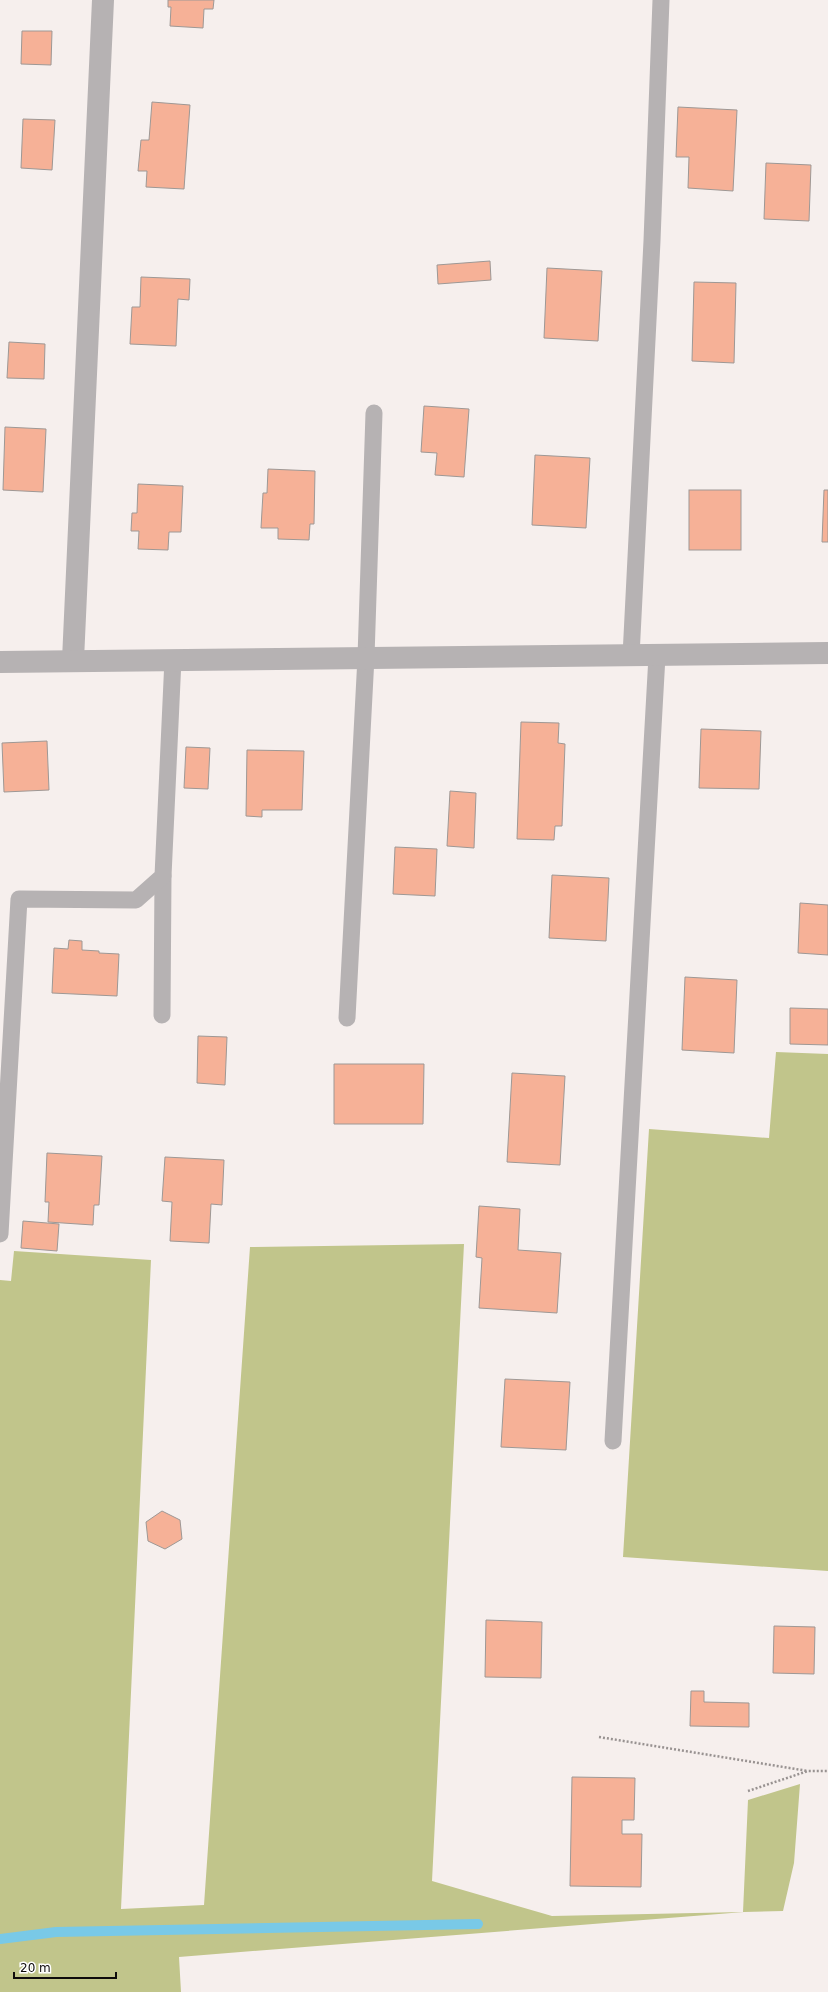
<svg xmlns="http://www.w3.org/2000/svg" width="828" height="1992" font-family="'DejaVu Sans',sans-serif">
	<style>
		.green { fill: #c1c58b }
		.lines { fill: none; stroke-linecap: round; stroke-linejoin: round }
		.stream { stroke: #79c9e7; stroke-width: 10 }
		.building { fill: #f6b197; stroke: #9e9895 }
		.path { stroke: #989291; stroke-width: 2.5; stroke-dasharray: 2 2; stroke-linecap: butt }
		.service { stroke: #b6b2b3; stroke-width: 17 }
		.minor { stroke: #b6b2b3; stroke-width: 22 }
	</style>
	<rect width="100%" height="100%" fill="#f6efed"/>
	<g class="green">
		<path d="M776,1052L828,1054V1571L623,1557L649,1129L769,1138Z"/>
		<path d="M464,1244L432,1881L552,1916L743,1912L748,1800L800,1784L794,1863L783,1911L744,1912L179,1957L181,1992H0V1280L11,1281L14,1251L151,1260L121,1909L204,1905L250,1247Z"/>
	</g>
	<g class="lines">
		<path class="stream" d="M0,1939L56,1932L478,1924"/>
	</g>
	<g class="building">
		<path d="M168,0H214L213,9H204L203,28L170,26L171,7H168Z"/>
		<path d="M22,31H52L51,65L21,64Z"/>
		<path d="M152,102L190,105L184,189L146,187L147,171H138L141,140H149Z"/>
		<path d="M678,107L737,110L733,191L688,188L689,157H676Z"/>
		<path d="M23,119L55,120L52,170L21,168Z"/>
		<path d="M766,163L811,165L809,221L764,219Z"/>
		<path d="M490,261L491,280L438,284L437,265Z"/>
		<path d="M547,268L602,271L598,341L544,338Z"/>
		<path d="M141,277L190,279L189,300L178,299L176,346L130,344L132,307H140Z"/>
		<path d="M694,282L736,283L734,363L692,361Z"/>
		<path d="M9,342L45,344L44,379L7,378Z"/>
		<path d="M424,406L469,409L464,477L435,475L437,453L421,452Z"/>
		<path d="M5,427L46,429L43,492L3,490Z"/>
		<path d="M535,455L590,458L586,528L532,525Z"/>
		<path d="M268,469L315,471L314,524H310L309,540L278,539V528H261L263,493H267Z"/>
		<path d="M138,484L183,486L181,532H169L168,550L138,549L139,531H131L132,513H137Z"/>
		<rect x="689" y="490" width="52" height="60"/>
		<path d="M824,490H828V542H822Z"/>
		<path d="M521,722L559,723L558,743L565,744L562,826H555L554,840L517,839Z"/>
		<path d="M701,729L761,731L759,789L699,788Z"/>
		<path d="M47,741L49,790L4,792L2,743Z"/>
		<path d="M186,747L210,748L208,789L184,788Z"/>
		<path d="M247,750L304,751L302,810H262V817L246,816Z"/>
		<path d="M450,791L476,793L474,848L447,846Z"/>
		<path d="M395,847L437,849L435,896L393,894Z"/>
		<path d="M552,875L609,878L606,941L549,938Z"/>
		<path d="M800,903L828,905V955L798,953Z"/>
		<path d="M69,940L82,941V950L99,951V953L119,954L117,996L52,993L54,948L68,949Z"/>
		<path d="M685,977L737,980L734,1053L682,1050Z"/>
		<path d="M790,1008L828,1009V1045L790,1044Z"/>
		<path d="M198,1036L227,1037L225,1085L197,1083Z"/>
		<path d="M334,1064H424L423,1124H334Z"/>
		<path d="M512,1073L565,1076L560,1165L507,1162Z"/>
		<path d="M47,1153L102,1156L99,1205H94L93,1225L48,1222L49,1202H45Z"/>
		<path d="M165,1157L224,1160L222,1205L211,1204L209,1243L170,1241L172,1202L162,1201Z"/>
		<path d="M479,1206L520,1209L518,1250L561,1253L557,1313L479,1308L482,1258L476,1257Z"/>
		<path d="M23,1221L59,1224L57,1251L21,1248Z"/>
		<path d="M505,1379L570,1382L566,1450L501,1447Z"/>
		<path d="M162,1511L180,1520L182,1539L165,1549L148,1541L146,1522Z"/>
		<path d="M486,1620L542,1622L541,1678L485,1677Z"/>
		<path d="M774,1626L815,1627L814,1674L773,1673Z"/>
		<path d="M691,1691H704V1702L749,1703V1727L690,1726Z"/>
		<path d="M572,1777L635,1778L634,1820H622V1834H642L641,1887L570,1886Z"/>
	</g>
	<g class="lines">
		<g class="path">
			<path d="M599,1737L808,1771"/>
			<path d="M748,1791L808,1771H828"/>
		</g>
		<g class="service">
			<path d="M631,656L652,241L661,0"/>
			<path d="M162,1015L163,876"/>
			<path d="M347,1018L366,657L374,413"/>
			<path d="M0,1234L19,899L136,900L163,876L173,659"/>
			<path d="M613,1441L657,656"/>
		</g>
		<g class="minor">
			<path d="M73,660L103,0"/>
			<path d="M0,662L828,653"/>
		</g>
	</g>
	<path d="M14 1972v6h102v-6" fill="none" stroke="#0e0b0b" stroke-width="2"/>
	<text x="20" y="1972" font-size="12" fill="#0e0b0b" stroke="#ffffff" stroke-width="3" paint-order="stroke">20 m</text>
</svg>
